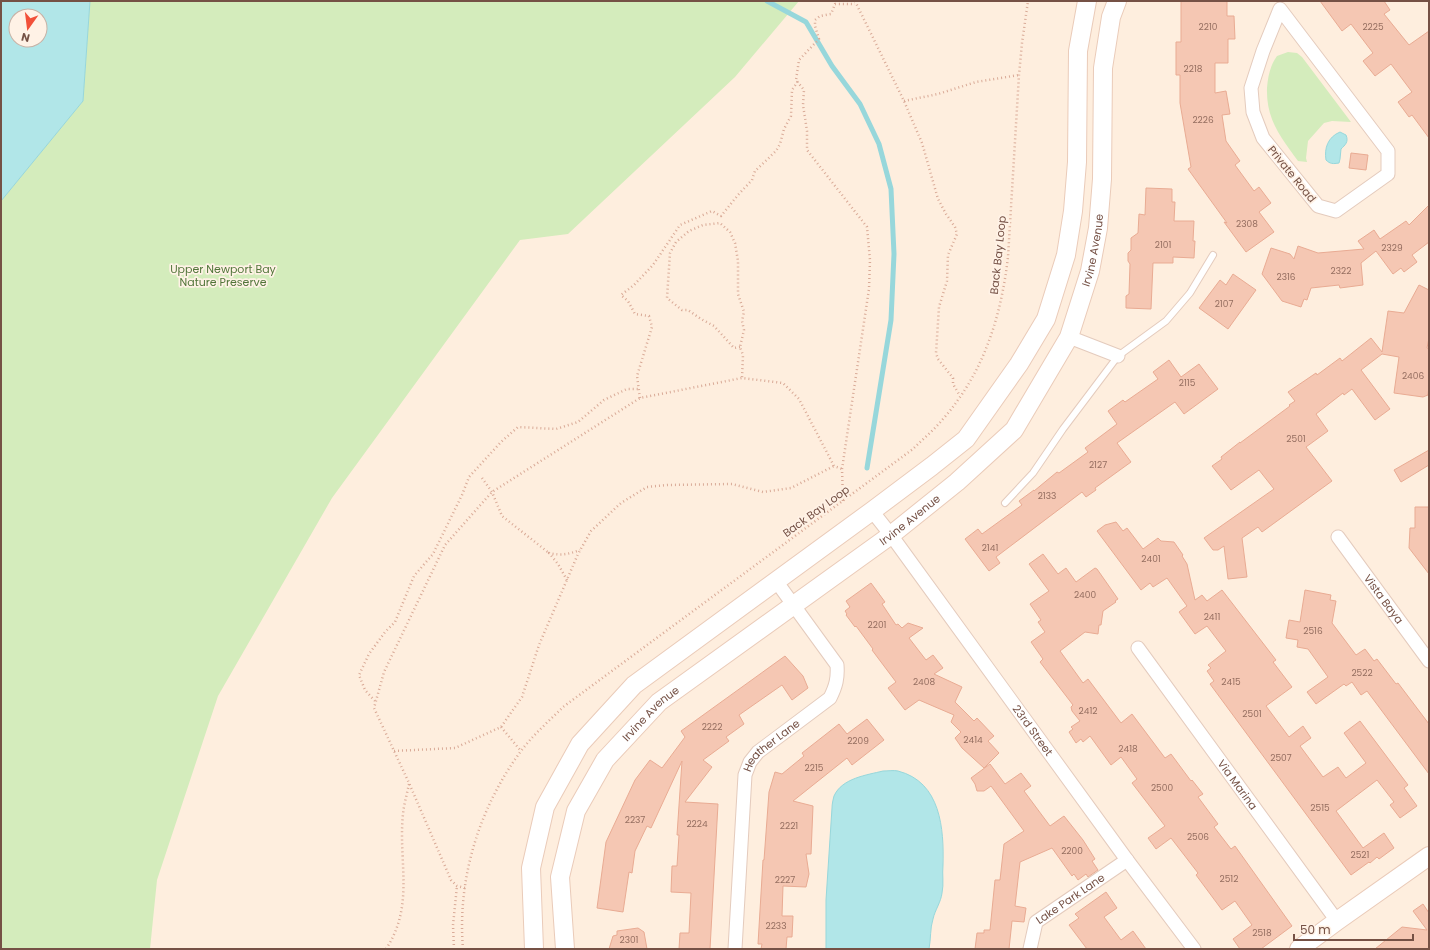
<svg xmlns="http://www.w3.org/2000/svg" width="1430" height="950" font-family="Poppins,sans-serif">
	<style>
		.green { fill: #d4ecbc }
		.water { fill: #b1e6e8; stroke: #97d7db; fill-rule: evenodd }
		.lines { fill: none; stroke-linecap: round; stroke-linejoin: round }
		.stream { stroke: #97d7db; stroke-width: 5 }
		.building { fill: #f5c7b3; stroke: #e9ab93 }
		.lane-casing { stroke: #e4cbbd; stroke-width: 8 }
		.street-casing { stroke: #e4cbbd; stroke-width: 15 }
		.secondary-casing { stroke: #eacbb9; stroke-width: 20 }
		.path { stroke: #d9aa97; stroke-width: 2.5; stroke-dasharray: 1 3; stroke-linecap: butt }
		.lane { stroke: #fff; stroke-width: 6 }
		.street { stroke: #fff; stroke-width: 13 }
		.secondary { stroke: #fff; stroke-width: 18 }
		.labels { text-anchor: middle; dominant-baseline: central; stroke-width: 3.5; stroke-linejoin: round; paint-order: stroke }
		.number-label { font-size: 9px; fill: #956e60 }
		.street-label { font-size: 11px; fill: #755145; stroke: #fff2e6 }
		.park-label { font-size: 11px; fill: #52763a; stroke: #fff2e6 }
	</style>
	<rect width="100%" height="100%" fill="#feeede"/>
	<g class="green">
		<path d="M90,1H799L735,77L568,234L520,240L332,498L218,696L157,880L150,949H1V201L83,101Z"/>
		<path d="M1288,52L1297,53L1302,57L1351,122L1332,121L1324,123L1308,141L1306,158L1307,162L1298,161C1281,137 1266,120 1267,88C1268,76 1270,66 1277,56Z"/>
	</g>
	<g class="water">
		<path d="M1,1H90L83,101L1,201ZM16,16H40V40H16Z"/>
		<path d="M1340,132L1346,135C1349,142 1345,145 1341,149L1340,159L1339,163C1333,164 1330,164 1326,160C1324,148 1328,137 1340,132Z"/>
		<path d="M883,771C888,771 894,770 898,771C941,782 944,829 943,865C942,874 944,884 942,893C941,902 935,910 933,919C930,928 931,939 929,949H826V900L832,808C832,804 833,800 834,796C842,778 867,775 883,771Z"/>
	</g>
	<g class="lines">
		<path class="stream" d="M767,1L806,22L832,66L860,104L879,144L891,189L894,254L891,320L867,468"/>
	</g>
	<g class="building">
		<path d="M1181,1H1227V16H1234L1235,39H1228V63H1215V93L1226,91L1230,114L1222,115L1226,141L1240,161L1235,165L1254,191L1259,187L1271,203L1259,212L1274,232L1246,252L1224,222L1227,223L1188,169L1191,167L1180,103V75H1176V42H1181Z"/>
		<path d="M1320,1H1384L1390,10L1384,14L1409,45L1429,31V138L1412,115L1409,117L1398,102L1412,92L1391,64L1375,76L1363,61L1373,53L1351,24L1342,31Z"/>
		<path d="M1351,153L1368,155L1366,170L1349,168Z"/>
		<path d="M1146,188L1172,189V202H1175L1174,221H1194L1193,241H1195L1194,258L1173,257V263H1153L1151,309L1126,308V296L1129,294L1130,264L1128,261V253L1131,250V238L1138,233L1139,214L1145,215Z"/>
		<path d="M1429,205V242L1412,255L1417,262L1404,272L1401,268L1393,274L1376,251L1361,263L1363,285L1340,288L1339,285L1311,288L1307,300L1304,299L1301,307L1282,301L1262,274L1271,248L1290,254L1294,259L1298,246L1318,253L1364,249L1358,241L1374,230L1380,239L1406,221L1409,225Z"/>
		<path d="M1233,274L1256,290L1228,329L1199,308L1220,280L1226,285Z"/>
		<path d="M1419,285L1429,290V338L1427,348L1429,349V386L1428,395L1423,397L1394,393L1399,357L1382,354L1361,370L1390,409L1375,420L1352,389L1344,395L1343,393L1316,414L1328,431L1306,447L1332,481L1262,532L1258,527L1242,538L1247,577L1228,579L1224,546L1218,550H1213L1204,538L1274,489L1259,470L1231,490L1212,466L1222,459L1221,457L1240,442V443L1290,406L1289,405L1295,401L1288,392L1316,373L1317,375L1340,358L1342,361L1371,338L1382,352L1388,311L1404,313Z"/>
		<path d="M1169,360L1181,377L1199,364L1218,389L1184,414L1175,402L1117,443L1131,462L1095,488L1096,490L1086,497L1082,492L996,557L1000,563L989,571L965,539L978,529L982,534L1022,505L1019,501L1034,490V491L1057,472L1059,473L1088,452L1085,448L1117,424L1108,411L1123,400L1125,402L1158,379L1153,372Z"/>
		<path d="M1429,450V465L1401,482L1394,470Z"/>
		<path d="M1415,507H1429V574L1409,548L1410,528H1415Z"/>
		<path d="M1116,522L1123,531L1127,528L1143,549L1158,538L1161,541L1174,542L1183,555L1182,556L1187,564L1195,600L1202,595L1207,601L1222,590L1276,660L1273,662L1292,687L1266,706L1289,737L1303,726L1311,738L1300,746L1323,777L1338,767L1346,778L1366,763L1344,733L1360,721L1408,785L1404,788L1417,806L1400,818L1390,805L1394,802L1377,780L1336,811L1363,848L1384,833L1394,848L1379,859L1377,857L1370,863L1369,862L1351,875L1210,684L1214,681L1207,671L1211,668L1208,665L1226,651L1207,626L1195,634L1179,612L1187,606L1167,578L1153,587L1150,583L1141,590L1097,531L1105,525Z"/>
		<path d="M1043,554L1058,574L1066,568L1076,582L1095,568L1097,569L1118,599L1115,601L1116,602L1103,611L1101,625H1099L1098,634L1085,632L1060,651L1083,683L1088,679L1121,723L1132,714L1165,758L1171,754L1191,781L1192,780L1203,794L1198,797L1218,824L1214,827L1231,849L1235,846L1292,926L1261,949H1240L1233,939L1252,925L1235,901L1222,910L1196,875L1198,873L1171,838L1156,849L1148,838L1165,826L1132,783L1137,779L1121,757L1111,765L1090,736L1083,742L1081,739L1076,743L1069,732L1073,729L1071,727L1080,721L1072,711L1071,707L1073,705L1040,662L1043,659L1031,642L1045,632L1038,622L1041,620L1030,604L1049,591L1029,564Z"/>
		<path d="M871,583L885,602L882,604L896,625L898,624L902,628L908,623L923,628L909,638L926,660L933,655L943,668L934,674L962,687L955,702L974,721L977,718L994,736L988,741L999,753L984,768L962,748L955,738L961,732L951,722L954,715L919,700L905,710L888,688L896,682L872,650L873,649L856,626L855,627L846,615L847,614L845,611L850,607L846,601Z"/>
		<path d="M1305,590L1331,595L1330,600L1336,601L1332,623L1356,655L1365,649L1374,661L1377,659L1396,684L1398,683L1429,724V774L1367,691L1361,695L1352,682L1346,686L1344,684L1316,704L1307,692L1328,677L1308,649L1297,647L1298,640L1286,638L1289,620L1300,622Z"/>
		<path d="M785,656L803,676L808,688L792,700L782,685L739,715L744,724L726,737L729,741L703,760L712,767L685,802L718,804L710,949H679L680,933H689L691,893L671,892L672,866H677L679,835H677L682,761L651,828L647,826L635,851L632,873L629,872L623,912L597,908L606,842L635,780L650,760L662,768L685,737L681,731Z"/>
		<path d="M867,719L884,740L852,765L847,758L793,801L813,806L811,854H806L809,874L806,887L783,886L782,916H793L792,937H787L786,949H761L762,944H758L763,860H764L769,792L775,772L782,774L804,756L802,753L839,724L847,734Z"/>
		<path d="M990,764L1005,784L1021,773L1031,786L1024,791L1050,826L1064,816L1083,840L1095,859L1092,861L1098,870L1088,877L1086,874L1078,880L1074,874L1072,876L1052,848L1020,862L1015,906L1026,908L1024,922L1012,921L1009,949H975L977,933H984V930H990L995,880H1000L1004,844L1024,831L991,786L984,791H977L975,784L971,778Z"/>
		<path d="M1106,892L1117,908L1104,917L1121,940L1133,931L1146,949H1087L1069,925L1079,918L1075,914Z"/>
		<path d="M1423,904L1429,913V949H1375L1402,927L1427,930L1413,911Z"/>
		<path d="M638,928L644,932L647,949H609L613,936L617,935V931Z"/>
	</g>
	<g class="lines">
		<g class="lane-casing">
			<path id="lane" d="M1005,503L1033,473L1063,429L1118,356L1166,321L1190,293L1213,255"/>
		</g>
		<g class="street-casing">
			<g id="street">
				<path d="M1280,9L1388,151V174L1336,211L1318,206L1263,138L1253,112L1251,88L1263,51Z"/>
				<path d="M1069,337L1118,356"/>
				<path id="s1" d="M872,511L891,535L1127,860L1194,949"/>
				<path id="s2" d="M1338,537L1429,661"/>
				<path id="s3" d="M1138,648L1337,921"/>
				<path id="s4" d="M735,949L745,775L750,762L758,752L830,698C836,686 838,678 837,665L776,581"/>
				<path id="s5" d="M1030,949L1036,922L1127,860"/>
			</g>
		</g>
		<g class="secondary-casing">
			<g id="secondary">
				<path d="M534,949L531,868L545,807L580,744L634,685L872,511L932,466L966,439L1019,364L1046,319L1066,255L1073,211L1077,162L1078,51L1087,1"/>
				<path id="s6" d="M565,949L560,877L576,811L605,760L659,702L891,535L957,482L1014,430L1069,337L1090,271L1098,228L1102,179L1103,68L1111,17L1117,1"/>
				<path d="M1299,949L1337,921L1429,856"/>
			</g>
		</g>
		<g class="path">
			<path d="M855,1L904,101L922,143L938,199L946,214L955,227L957,234L948,255L947,281L939,307L936,353L938,359L953,378V384L960,396"/>
			<path d="M904,101L938,94L976,82L1019,75"/>
			<path d="M740,347L734,348L714,326L701,319L688,310H682L667,298L670,253L676,242L689,231L703,225L720,223L730,232L735,243L738,261V294L744,312L742,321L744,330L740,347L743,355L742,378"/>
			<path d="M640,398L637,376L652,327L649,316L635,314L628,301L621,295L634,285L653,265L680,225L712,211L721,216L738,195L752,180L755,171L776,151L780,144L784,129L791,116L792,90L798,81"/>
			<path d="M482,478L492,492L502,516L549,553"/>
			<path d="M843,501L842,469L869,289L870,260L867,227L807,150V131L803,105L804,90L796,80L799,60L819,39L815,26V20L820,16L831,14L835,4H855"/>
			<path d="M567,580L558,564L549,553C561,556 569,554 580,550"/>
			<path d="M375,701L365,690L359,675L369,654L385,632L395,622L414,576L433,554L462,495L469,477L501,442L518,427L556,429L578,422L604,400L627,389H638"/>
			<path d="M501,727L521,751"/>
			<path d="M394,751L455,748L501,727L522,697L539,645L578,554L591,531L621,503L647,487L667,485L732,484L763,492L791,488L834,466"/>
			<path d="M465,888L457,886L451,880L409,783L374,708L384,672L445,545L492,492L640,398L742,378L783,383L799,399L834,466L842,469"/>
			<path d="M386,949C415,905 398,862 403,814C404,804 407,794 409,784"/>
			<path d="M454,949L453,925L457,886"/>
			<path d="M463,949C457,879 479,808 521,751C533,735 549,721 563,707L913,449C923,439 934,430 943,419C984,372 1001,317 1008,257L1019,75L1022,43L1028,1"/>
		</g>
		<use href="#lane" class="lane"/>
		<use href="#street" class="street"/>
		<use href="#secondary" class="secondary"/>
	</g>
	<g class="labels">
		<g class="number-label">
			<text x="1208" y="27">2210</text>
			<text x="1373" y="27">2225</text>
			<text x="1193" y="69">2218</text>
			<text x="1203" y="120">2226</text>
			<text x="1247" y="224">2308</text>
			<text x="1163" y="245">2101</text>
			<text x="1392" y="248">2329</text>
			<text x="1341" y="271">2322</text>
			<text x="1286" y="277">2316</text>
			<text x="1224" y="304">2107</text>
			<text x="1413" y="376">2406</text>
			<text x="1187" y="383">2115</text>
			<text x="1296" y="439">2501</text>
			<text x="1098" y="465">2127</text>
			<text x="1047" y="496">2133</text>
			<text x="990" y="548">2141</text>
			<text x="1151" y="559">2401</text>
			<text x="1085" y="595">2400</text>
			<text x="1212" y="617">2411</text>
			<text x="877" y="625">2201</text>
			<text x="1313" y="631">2516</text>
			<text x="1362" y="673">2522</text>
			<text x="924" y="682">2408</text>
			<text x="1231" y="682">2415</text>
			<text x="1088" y="711">2412</text>
			<text x="1252" y="714">2501</text>
			<text x="712" y="727">2222</text>
			<text x="973" y="740">2414</text>
			<text x="858" y="741">2209</text>
			<text x="1128" y="749">2418</text>
			<text x="1281" y="758">2507</text>
			<text x="814" y="768">2215</text>
			<text x="1162" y="788">2500</text>
			<text x="1320" y="808">2515</text>
			<text x="635" y="820">2237</text>
			<text x="697" y="824">2224</text>
			<text x="789" y="826">2221</text>
			<text x="1198" y="837">2506</text>
			<text x="1072" y="851">2200</text>
			<text x="1360" y="855">2521</text>
			<text x="1229" y="879">2512</text>
			<text x="785" y="880">2227</text>
			<text x="776" y="926">2233</text>
			<text x="1262" y="933">2518</text>
			<text x="629" y="940">2301</text>
		</g>
		<g class="street-label">
			<text transform="translate(1292 174) rotate(51)">Private Road</text>
			<text stroke="none"><textPath href="#s6" startOffset="924">Irvine Avenue</textPath></text>
			<text transform="translate(998 255) rotate(-84)">Back Bay Loop</text>
			<text transform="translate(816 511) rotate(-36)">Back Bay Loop</text>
			<text stroke="none"><textPath href="#s6" startOffset="588">Irvine Avenue</textPath></text>
			<text stroke="none"><textPath href="#s2" startOffset="77">Vista Baya</textPath></text>
			<text stroke="none"><textPath href="#s6" startOffset="264">Irvine Avenue</textPath></text>
			<text stroke="none"><textPath href="#s1" startOffset="272">23rd Street</textPath></text>
			<text stroke="none"><textPath href="#s4" startOffset="215">Heather Lane</textPath></text>
			<text stroke="none"><textPath href="#s3" startOffset="169">Via Marina</textPath></text>
			<text stroke="none"><textPath href="#s5" startOffset="69">Lake Park Lane</textPath></text>
		</g>
		<g class="park-label">
			<text x="223" y="269">Upper Newport Bay<tspan x="223" dy="13">Nature Preserve</tspan></text>
		</g>
	</g>
	<rect width="1430" height="950" fill="none" stroke="#755145" stroke-width="4"/>
	<g transform="translate(28 28) rotate(194)"><circle r="19" fill="#fff2e6" stroke="#c8b2a6"/>
	<path d="M0-3L7 15L0 10L-7 15Z" fill="#f25039"/>
	<text y="-6" font-size="11" font-weight="bold" text-anchor="middle" fill="#755145">N</text>
	</g>
	<path d="M1294 934v6h119v-6" fill="none" stroke="#755145" stroke-width="2"/>
	<text x="1300" y="934" font-size="12" fill="#755145" stroke="#fff2e6" stroke-width="3" paint-order="stroke">50 m</text>
</svg>
